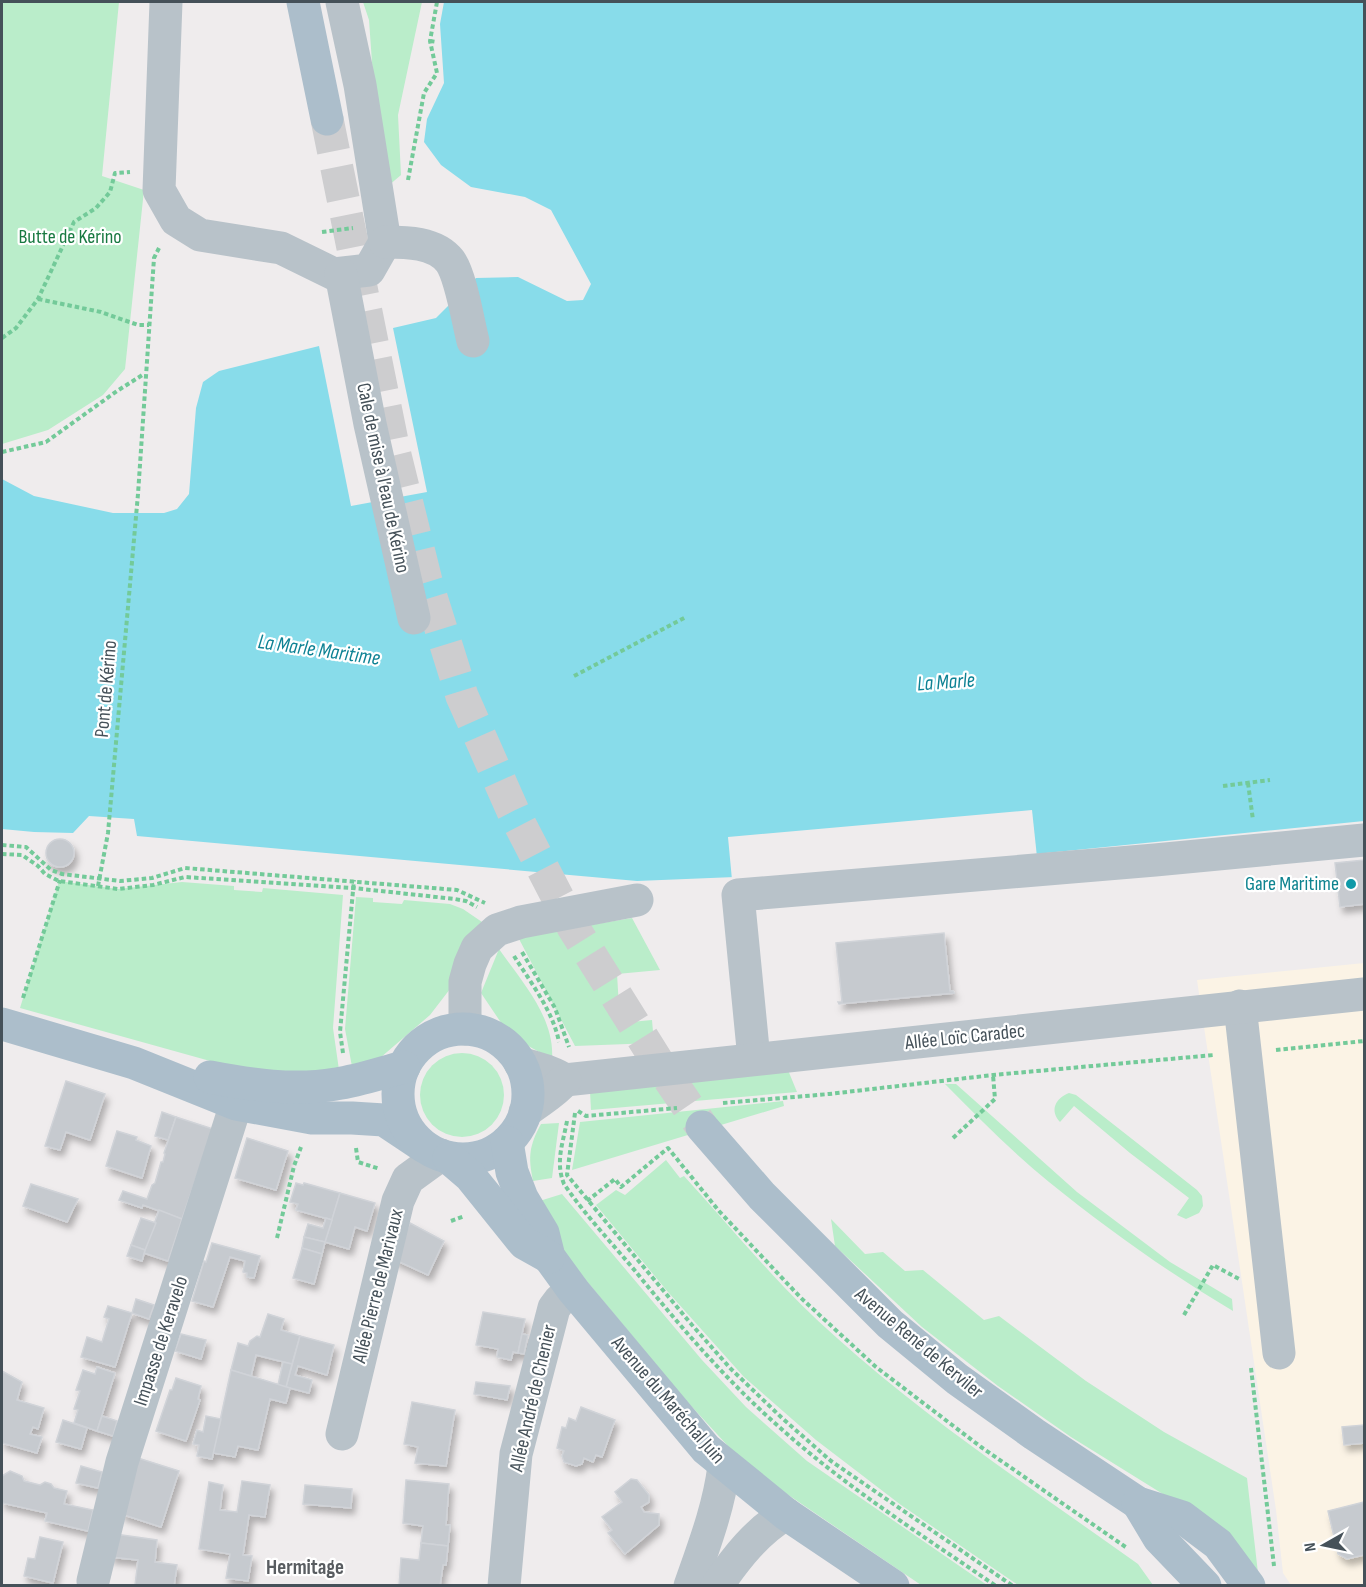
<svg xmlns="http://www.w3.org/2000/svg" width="1366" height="1587" font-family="'Sofia Sans Condensed',sans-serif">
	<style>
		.commercial { fill: #fbf3e5 }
		.green { fill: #baedca }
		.water { fill: #88dcea }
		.pier { fill: #efeced }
		.building { fill: #c6cacf; stroke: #d0d3d8; stroke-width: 1.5; filter: url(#shadow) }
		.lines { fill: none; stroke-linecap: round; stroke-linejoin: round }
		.major-tunnel { stroke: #cdcdcf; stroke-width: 33; stroke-dasharray: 33 16; stroke-linecap: butt }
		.path { stroke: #73ca99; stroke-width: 4; stroke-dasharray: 4.5 3; stroke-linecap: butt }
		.minor { stroke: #b8c2c9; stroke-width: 33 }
		.major { stroke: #acbecb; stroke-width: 33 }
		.culture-dot { fill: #0f9aa8; stroke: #fff; stroke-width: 2 }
		.labels { text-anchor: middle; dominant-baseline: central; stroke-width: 4.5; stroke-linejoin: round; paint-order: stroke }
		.park-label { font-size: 20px; fill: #187941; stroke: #fff }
		.street-label { font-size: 20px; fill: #455159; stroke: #fff }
		.culture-label { font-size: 20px; fill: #0d838f; stroke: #fff; text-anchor: end }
		.water-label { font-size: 21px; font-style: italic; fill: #0e8294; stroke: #fff }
		.neighbourhood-label { font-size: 21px; font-weight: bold; fill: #595d61; stroke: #fff }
	</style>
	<defs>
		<filter id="shadow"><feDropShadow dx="3.5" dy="6" stdDeviation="3" flood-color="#0004"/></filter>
	</defs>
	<rect width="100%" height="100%" fill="#efeced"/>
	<path class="commercial" d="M1364,963V1585H1291L1283,1573L1276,1510L1197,980Z"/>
	<g class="green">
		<path d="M2,2H119L102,176L144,190L125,369L103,395L48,430L2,444Z"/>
		<path d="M363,2H422L398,115L401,175L388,186L377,133L369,20Z"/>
		<path d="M59,881L118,889L182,882L234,886V890L262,892L263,888L343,895L333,1028L340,1077L228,1066L20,1008Z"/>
		<path d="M356,897L373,898V902L402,904L404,900L450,904L463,909L482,922L450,989L430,1015L380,1058L353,1072L345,1029Z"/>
		<path d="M632,918L660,970L617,974L620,1023L652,1020L654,1043L575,1046L518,937Z"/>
		<path d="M499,949C521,981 555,1017 552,1059L510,1036L481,993Z"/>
		<circle cx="462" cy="1095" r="42"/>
		<path d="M788,1070L797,1092L591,1110L590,1091Z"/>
		<path d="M945,1084H956L1077,1192L1170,1262L1232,1299L1233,1311C1169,1273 1107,1229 1049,1182C1012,1152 979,1118 945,1084Z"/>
		<path d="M1069,1093L1076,1095L1197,1190L1202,1196L1203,1206L1199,1213L1186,1219L1177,1215L1189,1198L1130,1153L1074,1106L1060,1122C1049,1110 1056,1098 1069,1093Z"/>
		<path d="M783,1101L784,1106L572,1170L580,1122Z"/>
		<path d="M559,1123L552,1178L533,1181C528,1157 529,1146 541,1124Z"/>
		<path d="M666,1160L680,1178L684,1176C734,1231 781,1289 837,1338C930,1422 1036,1491 1138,1564L1153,1585H1018L901,1505L816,1440L744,1377L668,1292L596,1205L616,1190L625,1195Z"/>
		<path d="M562,1194L702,1360L746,1407L807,1461L987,1585H921L784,1492L739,1458L682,1396L556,1244L533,1203Z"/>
		<path d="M831,1219L865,1254L883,1252L905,1271L923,1270L984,1320L999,1316L1086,1381L1164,1432L1247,1478L1258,1573L1224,1532L1071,1437L998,1386L922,1327L835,1246Z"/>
	</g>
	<path class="water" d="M444,2H1364V821L975,860L735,877L637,881L137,836L134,819L89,816L73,833L34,832L2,829V479L34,496L113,513H164L177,509L189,494L196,408L203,382L219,371L319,346L351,506L427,492L393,328L436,318L476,278L518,277L567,301L583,300L591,284L551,210L525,197L471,187L441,165L424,142L427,119L444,83L440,24Z"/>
	<path class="pier" d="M1032,810L1037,857L732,880L728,837Z"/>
	<g class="building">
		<circle cx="60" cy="853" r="14"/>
		<path d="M1364,860V904L1340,907L1335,863Z"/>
		<path d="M944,933L950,991H953L954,993L839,1004L838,1002H842L836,943Z"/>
		<path d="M66,1081L105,1094L90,1140L66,1132L60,1150L45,1146Z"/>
		<path d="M162,1112L176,1117L168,1140L155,1136Z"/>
		<path d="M176,1117L213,1129L182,1219L143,1205L142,1208L119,1200L123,1191L147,1199L152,1185L155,1183L161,1162H163L165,1154L164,1153Z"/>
		<path d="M117,1131L137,1137L136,1140L151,1146L142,1178L106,1166Z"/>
		<path d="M247,1138L288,1151L276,1190L235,1178Z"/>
		<path d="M296,1183L303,1185L304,1183L340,1193L332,1220L296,1210L298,1204L290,1202Z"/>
		<path d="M31,1184L78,1199L67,1222L23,1206Z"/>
		<path d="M340,1193L375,1203L367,1231L355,1227L349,1249L325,1242Z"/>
		<path d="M159,1210L182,1219L168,1261L144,1253Z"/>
		<path d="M141,1218L156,1223L145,1250L131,1245Z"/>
		<path d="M326,1218L332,1220L325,1242L304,1237L308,1224L323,1228Z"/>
		<path d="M410,1223L444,1241L428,1275L393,1259Z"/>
		<path d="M304,1237L325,1242L322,1254L302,1248Z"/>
		<path d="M212,1243L260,1256L254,1278L247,1277V1273L243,1272L245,1261L230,1257L213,1307L192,1301L204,1261L206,1262Z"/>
		<path d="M131,1245L145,1250L142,1261L127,1256Z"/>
		<path d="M302,1248L322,1254L314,1284L293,1278Z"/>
		<path d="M136,1299L154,1305L149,1319L132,1313Z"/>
		<path d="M108,1306L132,1313L115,1367L81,1357L87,1337L102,1342L109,1319L104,1317Z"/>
		<path d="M483,1312L525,1319L518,1353L513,1352L511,1360L497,1357L498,1349L476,1345Z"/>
		<path d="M268,1314L284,1319L281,1330L300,1336L292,1364L256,1355L251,1376L231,1370L238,1343L248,1346L250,1341L257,1336L260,1337Z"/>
		<path d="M181,1334L206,1340L201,1359L175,1351Z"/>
		<path d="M522,1334L528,1335L524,1354L518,1353Z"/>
		<path d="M300,1336L334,1345L327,1375L298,1366L295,1375L312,1380L309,1393L286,1387Z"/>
		<path d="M283,1362L292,1364L286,1387L278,1385Z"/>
		<path d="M97,1367L115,1373L97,1431L74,1423L78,1410L74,1409L80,1391L76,1390L83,1370L95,1374Z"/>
		<path d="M231,1370L290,1388L286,1403L270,1399L258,1450L238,1446L235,1457L213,1453Z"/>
		<path d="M2,1371L22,1382L17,1400L44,1408L38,1429L33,1427L30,1434L42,1437L37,1453L2,1443Z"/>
		<path d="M176,1378L201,1386L198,1399L200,1400L186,1441L156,1431L170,1390H172Z"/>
		<path d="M476,1382L510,1386L507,1400L474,1394Z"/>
		<path d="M412,1402L455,1410L446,1466L415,1463L418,1447L404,1444Z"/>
		<path d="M581,1407L615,1420L602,1457L596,1455L593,1462L584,1458L582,1464L576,1466L564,1462L562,1456L564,1451L557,1448L562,1427L566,1428L569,1418L576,1421Z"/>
		<path d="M102,1416L117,1421L113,1436L97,1431Z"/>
		<path d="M206,1416L221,1419L212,1459L197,1456L199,1445L193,1444L197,1430L203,1432Z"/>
		<path d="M63,1420L87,1428L81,1449L56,1442Z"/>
		<path d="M1364,1425V1443L1344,1445L1342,1427Z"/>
		<path d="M138,1458L179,1471L161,1527L121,1514Z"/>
		<path d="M81,1466L102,1472L98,1488L76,1483Z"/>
		<path d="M10,1471L22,1476L24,1481L40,1485L45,1482L51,1484L54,1488L67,1491L64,1504L93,1510L88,1531L45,1521L47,1513L2,1503V1476Z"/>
		<path d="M631,1479L637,1480L649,1495V1502L641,1507L644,1512L659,1514V1525L625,1554L608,1533L612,1530L602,1517L622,1502L615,1492Z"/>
		<path d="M406,1480L449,1484L446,1525H450L448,1546L421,1543L423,1526L403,1523Z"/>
		<path d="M242,1481L270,1485L265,1517L249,1515L243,1555L252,1556L248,1581L226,1578L230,1554L199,1549L209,1482L223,1485L220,1510L237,1512Z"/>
		<path d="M305,1485L352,1489L351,1508L303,1504Z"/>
		<path d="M1364,1502V1555L1347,1559L1338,1554L1328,1511Z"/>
		<path d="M115,1534L157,1540L155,1562L177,1565L174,1586L135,1585L138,1560L110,1557Z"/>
		<path d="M40,1537L63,1542L53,1583L24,1576L28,1558L35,1559Z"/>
		<path d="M421,1543L448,1546L446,1565H443L440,1586H399L401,1558L419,1560Z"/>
	</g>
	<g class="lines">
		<path class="major-tunnel" d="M327,119L394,451L426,581L462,696L513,811L573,927L659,1064L702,1127"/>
		<g class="path">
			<path d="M430,41L437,42"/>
			<path d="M408,180L424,93L437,73L430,41L437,2"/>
			<path d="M322,232L353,228"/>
			<path d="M38,299L101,312L138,325H149"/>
			<path d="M2,338L16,328L38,299L74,222L96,208L110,192L115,173L130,172"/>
			<path d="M2,452L46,442L117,391L144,374"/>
			<path d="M574,676L686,617"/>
			<path d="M1248,783L1253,820"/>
			<path d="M1223,786L1270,780"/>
			<path d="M2,845L26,847L51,870L62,874L120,881L152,878L185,868L457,890L485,903"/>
			<path d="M2,854L22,855L38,866L45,874L59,881L118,889L153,885L185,877L353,888L455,899L466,901L477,907"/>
			<path d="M98,886L108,833L138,494L154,258L160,246"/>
			<path d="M522,952L555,1008L569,1047"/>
			<path d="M514,956C531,983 553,1011 559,1042"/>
			<path d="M23,998L60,880"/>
			<path d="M1276,1050L1364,1041"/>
			<path d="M343,1053L340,1032L354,880"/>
			<path d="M723,1103L829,1094L993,1075L1214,1055"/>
			<path d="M578,1111L586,1116L677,1108"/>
			<path d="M575,1113L567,1175L692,1325L731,1369L782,1418L831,1461L1013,1586"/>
			<path d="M567,1121C563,1143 555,1162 564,1184C585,1215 612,1243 636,1272C680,1326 725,1379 777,1425C844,1486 922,1535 996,1586"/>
			<path d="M953,1138L995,1099L993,1075"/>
			<path d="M356,1148L358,1162L380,1169"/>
			<path d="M587,1201L615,1179L621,1187L668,1148L719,1211L801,1298L876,1367L981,1447L1127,1548"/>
			<path d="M451,1221L465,1216"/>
			<path d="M277,1238L294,1166L301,1147"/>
			<path d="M1184,1315L1213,1265L1241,1280"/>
			<path d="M1251,1368L1274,1566"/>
		</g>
		<g class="minor">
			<path d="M166,2L159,190L176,220L200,235L281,248L334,274L369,270L385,242L360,85L342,2"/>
			<path d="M385,242C406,242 435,242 450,261C461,276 468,322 473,341"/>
			<path d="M341,274L370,424L414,618"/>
			<path d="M1240,1006L1279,1353"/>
			<path d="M465,1029V982L470,964L477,948L497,930L521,922L637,900"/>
			<path d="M754,1059L738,895L1155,860L1364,840"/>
			<path d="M520,1063C535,1068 552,1071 565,1080L1364,994"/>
			<path d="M525,1112C540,1100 553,1094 565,1080"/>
			<path d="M342,1434L398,1201L408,1179L441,1155"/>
			<path d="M93,1581L122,1462L236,1104"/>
			<path d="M504,1586L516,1454L554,1308L560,1300L573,1290"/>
			<path d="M690,1586C704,1546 719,1507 724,1466"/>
			<path d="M717,1586C736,1558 757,1531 786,1514"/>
		</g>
		<g class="major">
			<path d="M303,2L327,119"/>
			<path d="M2,1024L134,1063L236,1104L312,1118H352L384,1120L423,1146"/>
			<circle cx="463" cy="1094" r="65"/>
			<path d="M210,1077C251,1085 294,1091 336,1084C358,1081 381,1073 404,1067"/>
			<path d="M702,1127L762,1196L890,1324L957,1379L1034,1434L1138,1503L1182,1517L1218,1544L1249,1586"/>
			<path d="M507,1142L512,1172L522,1198L543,1233L549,1257L573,1290L706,1449L786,1514L893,1586"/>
			<path d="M449,1158L470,1176L524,1243L549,1257"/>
			<path d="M1138,1503L1159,1538L1205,1586"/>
		</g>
	</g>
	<circle class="culture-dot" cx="1351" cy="884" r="6"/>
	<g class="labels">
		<g class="park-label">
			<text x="70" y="237">Butte de Kérino</text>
		</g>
		<g class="street-label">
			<text transform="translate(383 478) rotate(78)">Cale de mise à l’eau de Kérino</text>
			<text transform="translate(106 689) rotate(-85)">Pont de Kérino</text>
			<text transform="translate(965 1037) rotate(-6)">Allée Loïc Caradec</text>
			<text transform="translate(378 1286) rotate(-76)">Allée Pierre de Marivaux</text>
			<text transform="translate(161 1341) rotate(-72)">Impasse de Keravelo</text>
			<text transform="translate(919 1343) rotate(40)">Avenue René de Kerviler</text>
			<text transform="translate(533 1398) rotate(-77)">Allée André de Chenier</text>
			<text transform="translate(668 1400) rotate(49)">Avenue du Maréchal Juin</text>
		</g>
		<g class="culture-label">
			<text x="1339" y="884">Gare Maritime</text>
		</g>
		<g class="water-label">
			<text transform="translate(319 650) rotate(8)">La Marle Maritime</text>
			<text transform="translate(946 682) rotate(-4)">La Marle</text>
		</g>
		<g class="neighbourhood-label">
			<text x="305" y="1567">Hermitage</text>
		</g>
	</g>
	<rect width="1366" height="1587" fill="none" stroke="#455159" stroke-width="6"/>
	<g transform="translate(1324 1545) rotate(261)" stroke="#ffffff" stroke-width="4.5" paint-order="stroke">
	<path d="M0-4.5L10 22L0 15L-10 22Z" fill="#455159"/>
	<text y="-9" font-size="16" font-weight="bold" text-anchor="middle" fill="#455159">N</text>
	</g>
</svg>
